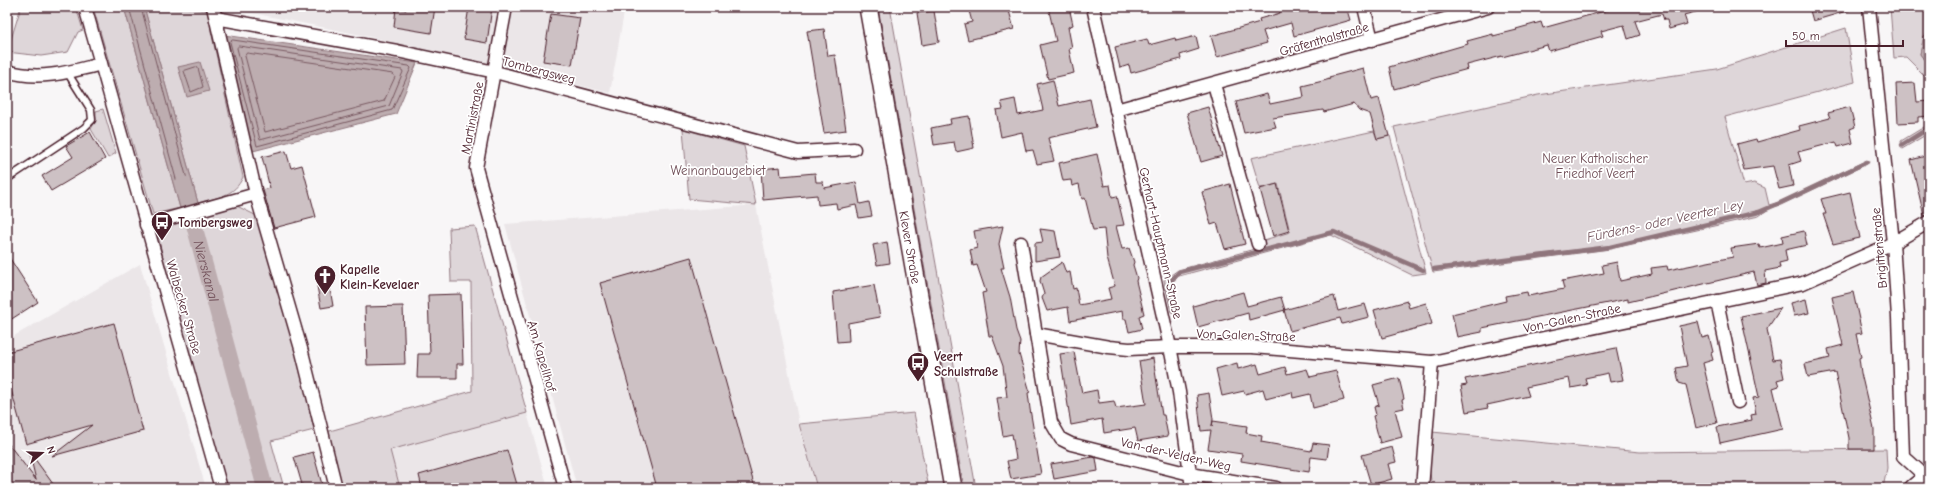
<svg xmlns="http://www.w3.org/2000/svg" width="1936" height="495" font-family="'Comic Neue',sans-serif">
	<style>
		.built { fill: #ebe6e8 }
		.green { fill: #ded6d9; stroke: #947a82 }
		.water { fill: #bdadb0; stroke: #8f747b }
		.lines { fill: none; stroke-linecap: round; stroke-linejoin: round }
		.shore { stroke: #785860; stroke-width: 1 }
		.stream { stroke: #8f747b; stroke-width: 4.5 }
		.canal { stroke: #bdadb0; stroke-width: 16 }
		.building { fill: #cdc1c4; stroke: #4a1f2b }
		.service-casing { stroke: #4a1f2b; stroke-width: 9 }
		.minor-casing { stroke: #4a1f2b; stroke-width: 15 }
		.tertiary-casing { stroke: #4a1f2b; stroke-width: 18 }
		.secondary-casing { stroke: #4a1f2b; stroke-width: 20 }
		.service { stroke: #fff; stroke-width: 6 }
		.minor { stroke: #fff; stroke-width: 12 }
		.tertiary { stroke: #fff; stroke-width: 15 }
		.secondary { stroke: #fff; stroke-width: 17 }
		.labels { text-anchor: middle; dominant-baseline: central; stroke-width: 3.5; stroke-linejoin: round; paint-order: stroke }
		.street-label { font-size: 13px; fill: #4a1f2b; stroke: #fff }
		.park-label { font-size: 13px; fill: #6f4d56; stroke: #fff }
		.poi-label { font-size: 13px; font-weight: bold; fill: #4a1f2b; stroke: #fff; text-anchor: start }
		.water-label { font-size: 14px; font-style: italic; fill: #72515a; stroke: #fff }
	</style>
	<rect width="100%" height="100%" fill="#f8f6f7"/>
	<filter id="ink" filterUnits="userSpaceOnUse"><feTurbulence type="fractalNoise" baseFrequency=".025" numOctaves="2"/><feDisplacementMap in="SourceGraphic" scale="8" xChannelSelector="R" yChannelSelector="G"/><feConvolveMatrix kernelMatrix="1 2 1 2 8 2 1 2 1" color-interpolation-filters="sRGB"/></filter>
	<g filter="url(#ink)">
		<g class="built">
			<path d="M223,7H625L610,93L469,58L390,44L380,39Z"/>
			<path d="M756,205L799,424L798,425L816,488H577L505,224Z"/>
			<path d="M140,264L206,488H7V340Z"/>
			<path d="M527,413L548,488H400L389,450Z"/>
		</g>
		<g class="green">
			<path d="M21,7H76L83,30L78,32L68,52L41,56L7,52Z"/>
			<path d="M93,7H124L180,208L153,214Z"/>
			<path d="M144,7H184L210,11L211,31L243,177C234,197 217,197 198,203Z"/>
			<path d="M878,7H890L976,488H964Z"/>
			<path d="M1890,7H1929V31L1924,36L1920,54L1929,67V80L1906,57L1894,58Z"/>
			<path d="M1846,28L1855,82L1725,117L1744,185L1754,183L1765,188L1769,205L1782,201L1867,160V164L1781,205L1770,208L1759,216L1610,249L1433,272L1394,127L1538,95L1717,69Z"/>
			<path d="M103,109L116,153L108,158L91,129L96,120V111Z"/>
			<path d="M1929,124V133L1902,149L1901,141Z"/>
			<path d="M683,129L744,146L756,205L689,199Z"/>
			<path d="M1374,131L1377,139L1390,136L1426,273L1412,275L1331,235L1179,276L1171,283L1178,314L1171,312L1164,280L1178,270L1262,247L1261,241L1290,232L1278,184L1260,188L1251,158Z"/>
			<path d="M235,205L257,216L297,352L314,430L271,441L284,488H227L164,262L156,227Z"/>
			<path d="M475,226L527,413L390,450L400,488H341L326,432L472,391L471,282H451L449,228Z"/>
			<path d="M914,413L929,488H817L799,424Z"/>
			<path d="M1432,432L1640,452L1886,449L1887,468L1883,488H1432L1430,473Z"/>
		</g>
		<g class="water">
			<path d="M124,7H144L198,203L180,208Z"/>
			<path d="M1929,31V67L1920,54L1924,36Z"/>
			<path d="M224,35L417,63L396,114L253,151Z"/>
			<path d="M200,62L209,91L187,97L178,67Z"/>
		</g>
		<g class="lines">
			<g class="shore">
				<path d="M129,7L182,201L184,202L191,200L192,198L141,7"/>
				<path d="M233,40L409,66L411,68L392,110L257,146L230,42Z"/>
				<path d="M239,46L402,70L403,72L389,106L260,140L237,48Z"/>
				<path d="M247,53L393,74L395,77L384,101L265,132L245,56Z"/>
				<path d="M196,67L198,68L203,87L191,92L184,71Z"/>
			</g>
			<g class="stream">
				<path d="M1902,145L1929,128"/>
				<path d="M1434,269L1610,247L1759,212L1780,203L1867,162"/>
				<path d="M1174,310L1168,284L1179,272L1334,232L1423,270"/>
			</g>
			<path class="canal" id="s1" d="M183,184L265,488"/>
		</g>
		<g class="building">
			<path d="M407,7H435L431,33L394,27L396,8L406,10Z"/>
			<path d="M469,7H492L487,43L464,39Z"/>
			<path d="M968,7H1008L1014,29L968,40L964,24L972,22Z"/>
			<path d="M1048,7H1069L1073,25L1068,27L1072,48L1069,49L1074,73L1048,79L1040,45L1056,41Z"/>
			<path d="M1289,7H1347L1351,20L1294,36L1291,23L1263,31L1267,43L1217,57L1211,36L1260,22L1259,19L1280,13L1279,10Z"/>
			<path d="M1619,7H1698L1699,11L1684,15L1687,24L1669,29L1667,20H1664L1662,14L1635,21L1640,35L1628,39L1624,25L1601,31L1603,36L1549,51L1547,45L1502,57V56L1467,65L1468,69L1394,89L1389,67L1468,44L1467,41L1493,34V36L1517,30L1516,29L1541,22L1543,28Z"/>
			<path d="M1809,7H1849L1850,10L1813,21Z"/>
			<path d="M934,11L939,42L922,45L917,13Z"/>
			<path d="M551,14L580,18L572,65L543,61Z"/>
			<path d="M824,29L828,56L835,55L846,130L824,133L807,31Z"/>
			<path d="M1196,36L1199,49L1180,55L1181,59L1131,73L1129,65L1120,68L1115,47L1147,39L1149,45L1175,38L1176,41Z"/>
			<path d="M1363,68L1371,100L1379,98L1389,136L1377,139L1370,114L1359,110L1354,104L1324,112L1323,110L1273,118L1276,127L1244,133L1236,102L1267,94L1270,104L1304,97L1302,86L1323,81L1330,79L1329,77Z"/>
			<path d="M1053,80L1059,106L1090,99L1096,127L1048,138L1054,161L1037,164L1033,150L1026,151L1022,132L1001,137L996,110L1003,109L1001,102L1015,99L1018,115L1043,110L1037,84Z"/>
			<path d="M1915,83L1917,102L1929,101V116L1918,117V122L1898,123L1896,84Z"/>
			<path d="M1208,107L1222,156L1201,162L1187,113Z"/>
			<path d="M1850,107L1855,127L1850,129L1853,143L1838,147L1836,142L1798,152L1801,161L1789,165L1793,186L1779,189L1773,166L1744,170L1737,144L1756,139L1757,142L1800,130L1799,126L1830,118L1828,113Z"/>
			<path d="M969,116L974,148L956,152L954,142L934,145L931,128L951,124L950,119Z"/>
			<path d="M90,132L105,159L51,191L42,176L73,157L66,146Z"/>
			<path d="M286,151L291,168L302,165L316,217L274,228L263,190L270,188L262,157Z"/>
			<path d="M1097,154L1104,186L1110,185L1112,197L1117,196L1124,225L1116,226L1122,249L1129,248L1134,262L1133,265L1137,278L1136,281L1144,314L1139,316L1142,329L1129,332L1126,319H1123L1122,311L1070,321L1068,307L1047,311L1042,298L1044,294L1040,281L1041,277L1062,262L1066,273L1070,272L1073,289L1076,288L1079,305L1111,299L1108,288L1115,286L1107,258L1104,229L1093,230L1085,198L1082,199L1079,184L1072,186L1071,180L1063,181L1059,163Z"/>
			<path d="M1929,155V215L1924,216L1911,160Z"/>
			<path d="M780,167L781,176L815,173L816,182H823L824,188L856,182L860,204L869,202L872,216L859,218L856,205L837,209L836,203L818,205L817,195L763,200L761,169Z"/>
			<path d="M1230,184L1245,244L1225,249L1217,223L1211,225L1202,192Z"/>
			<path d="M1277,184L1289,231L1273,236L1260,189Z"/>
			<path d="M1850,192L1860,238L1833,244L1823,214H1826L1821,199Z"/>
			<path d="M1003,226L999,244L1004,268H1001L1010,297L1016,330L1020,341L1019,354L1030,392L1028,393L1030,409L1041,474L1011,479L1007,461L1016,459L1012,434L1003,436L997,398L1007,397L1003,366L992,336H989L982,293L986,292L977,265L973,266L970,250L977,248L974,231Z"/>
			<path d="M1040,229L1055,231L1060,257L1035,261V243L1043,242Z"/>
			<path d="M1804,231L1807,245L1785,250L1787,261L1779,263L1780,268L1765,271L1766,283L1757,285L1754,272L1628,302V299L1482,328V332L1457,337L1452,314L1506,301L1505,296L1527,292L1528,296L1564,289L1562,281L1604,273L1602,265L1617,262L1620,281L1652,274L1651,268L1667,266L1668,270L1733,257L1731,248L1759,244L1760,248L1783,243L1782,236Z"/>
			<path d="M887,242L890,263L877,265L873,245Z"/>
			<path d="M7,254L38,302L7,322Z"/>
			<path d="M691,257L755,488H657L600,283Z"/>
			<path d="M329,283L333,306L321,308L317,286Z"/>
			<path d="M874,285L880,317L848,323L849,341L837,342L833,292Z"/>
			<path d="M1243,292L1247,306L1281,297L1285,310L1249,320L1248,313L1198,327L1193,306Z"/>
			<path d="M1853,292L1862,333L1856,334L1861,357L1859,358L1861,373L1874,429V449H1849V438L1835,372L1808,377L1805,364L1830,358L1828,349L1843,345L1832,297Z"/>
			<path d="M461,294L463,364H457V378H417L418,354H430L428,295Z"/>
			<path d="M1334,296L1338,311L1365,304L1369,317L1342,324L1340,318L1290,331L1284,310Z"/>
			<path d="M1806,299L1809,313L1794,316L1791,303Z"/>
			<path d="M1407,301L1409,308L1426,303L1432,324L1382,338L1374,310Z"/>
			<path d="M403,306L405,364L367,365L365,307Z"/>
			<path d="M1781,308L1767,329L1773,360L1780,359L1784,378L1777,380L1779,386L1773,388L1783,429L1720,443L1717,427L1752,420L1751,415L1756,414L1753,398L1759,397L1741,316Z"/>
			<path d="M1698,322L1702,338L1709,336L1713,352L1711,353L1713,360L1703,363L1717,423L1696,428L1686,385L1679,383L1676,368L1687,366L1679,326Z"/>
			<path d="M114,323L143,431L52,456L92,425L26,444L7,375V352Z"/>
			<path d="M1616,348L1623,380L1610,382L1608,373L1585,378L1587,385L1571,388L1569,378L1526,387L1529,396L1487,405L1488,408L1466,412L1461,386L1467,385L1465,379Z"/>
			<path d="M1074,352L1082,393L1097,390L1099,403L1114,401L1116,408L1146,404L1139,361L1153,358L1162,415H1164L1168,436L1138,441L1135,428L1104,433L1102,419L1071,425L1060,354Z"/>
			<path d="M1237,363L1238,369L1257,364L1260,374L1285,367L1287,374L1307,369L1310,377L1336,371L1344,400L1313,408L1310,394L1293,398L1292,392L1266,399L1263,389L1245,394L1244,391L1222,396L1216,369Z"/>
			<path d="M1399,378L1404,399L1402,400L1404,408L1395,410L1402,437L1380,443L1373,416L1376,415L1374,407L1379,405L1373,385Z"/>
			<path d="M1209,393L1213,419L1212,426L1213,421L1247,426L1246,433L1262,436L1261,442L1295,448L1311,451L1313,443L1329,445L1327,459L1311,457L1309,472L1241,461L1242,454L1208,449L1211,430L1201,431L1197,395Z"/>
			<path d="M7,442L36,480L29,451L56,488H7Z"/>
			<path d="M1392,447L1396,462L1388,464L1392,479L1371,485L1362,455Z"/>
			<path d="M507,450L518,488H422L419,475Z"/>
			<path d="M313,452L323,488H303L294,457Z"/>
			<path d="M1093,457L1096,458L1098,471L1054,479L1051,464Z"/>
		</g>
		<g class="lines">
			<g class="service-casing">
				<path id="service" d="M7,179L84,128L92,120L91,110L67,72"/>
			</g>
			<g class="minor-casing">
				<g id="minor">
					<path d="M85,7L221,488"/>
					<path d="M213,7L256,194L302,352L336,488"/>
					<path d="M506,7L476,168L565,488"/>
					<path d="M1093,7L1170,347L1179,392L1192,488"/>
					<path d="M1364,7L1372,40"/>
					<path d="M1869,7L1893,243L1898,317L1903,456L1926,477"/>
					<path d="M216,18L397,51L495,72L798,152L854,149"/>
					<path d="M7,71C38,81 70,72 101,64"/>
					<path d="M1214,84L1258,244"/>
					<path d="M1116,110L1488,7"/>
					<path d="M146,225L256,194"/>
					<path d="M1021,243L1036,334"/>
					<path d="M1717,301L1738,402"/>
					<path d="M1276,488L1190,474L1071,444L1061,439L1051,422L1036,334L1109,347L1129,349L1170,347H1252L1432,362L1803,283L1893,243L1929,222"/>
					<path d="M1422,488L1432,362"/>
				</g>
			</g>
			<g class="tertiary-casing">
				<path id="tertiary" d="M1912,488L1929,474"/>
			</g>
			<g class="secondary-casing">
				<g id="secondary">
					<path id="s2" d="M868,7L953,488"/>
				</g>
			</g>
			<use href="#service" class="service"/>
			<use href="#minor" class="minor"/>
			<use href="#tertiary" class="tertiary"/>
			<use href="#secondary" class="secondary"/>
		</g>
	</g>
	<defs>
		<g id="bus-pin" transform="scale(1.15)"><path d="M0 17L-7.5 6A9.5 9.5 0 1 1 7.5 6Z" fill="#4a1f2b" stroke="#fff"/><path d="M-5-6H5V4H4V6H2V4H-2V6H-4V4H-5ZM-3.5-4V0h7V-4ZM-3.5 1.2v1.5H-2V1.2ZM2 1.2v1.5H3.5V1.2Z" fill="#fff"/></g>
		<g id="church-pin" transform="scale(1.15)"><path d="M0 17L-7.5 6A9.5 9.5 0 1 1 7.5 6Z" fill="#4a1f2b" stroke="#fff"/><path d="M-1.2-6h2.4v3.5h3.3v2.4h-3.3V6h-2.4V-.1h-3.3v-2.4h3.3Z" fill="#fff"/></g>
	</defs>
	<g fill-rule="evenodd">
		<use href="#bus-pin" x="162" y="222"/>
		<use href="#church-pin" x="325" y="276"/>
		<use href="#bus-pin" x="918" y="363"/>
	</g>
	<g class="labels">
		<g class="street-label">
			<text transform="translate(1324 39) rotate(-16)">Gräfenthalstraße</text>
			<text transform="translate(539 70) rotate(15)">Tombergsweg</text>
			<text transform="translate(472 118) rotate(-79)">Martinistraße</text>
			<text transform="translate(1161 243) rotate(77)">Gerhart-Hauptmann-Straße</text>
			<text stroke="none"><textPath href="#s2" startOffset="244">Klever Straße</textPath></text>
			<text transform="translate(1879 248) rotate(-95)">Brigittenstraße</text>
			<text transform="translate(184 307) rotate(74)">Walbecker Straße</text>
			<text transform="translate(1572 318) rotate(-12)">Von-Galen-Straße</text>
			<text transform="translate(1246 335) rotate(2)">Von-Galen-Straße</text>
			<text transform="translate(542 356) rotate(74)">Am Kapellhof</text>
			<text transform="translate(1176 454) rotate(13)">Van-der-Velden-Weg</text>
		</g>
		<g class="park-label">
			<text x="1595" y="158">Neuer Katholischer<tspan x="1595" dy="15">Friedhof Veert</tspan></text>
			<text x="718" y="170">Weinanbaugebiet</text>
		</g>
		<g class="poi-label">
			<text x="178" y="222">Tombergsweg</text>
			<text x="340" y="269">Kapelle<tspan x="340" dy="15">Klein-Kevelaer</tspan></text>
			<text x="934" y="356">Veert<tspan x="934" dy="15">Schulstraße</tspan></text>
		</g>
		<g class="water-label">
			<text transform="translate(1665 221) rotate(-12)">Fürdens- oder Veerter Ley</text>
			<text stroke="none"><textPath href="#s1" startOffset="90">Nierskanal</textPath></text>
		</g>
	</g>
	<rect width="1936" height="495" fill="none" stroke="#fff" stroke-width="24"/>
	<rect x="12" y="12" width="1912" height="471" fill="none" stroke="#4a1f2b" stroke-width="1.5" filter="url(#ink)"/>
	<g transform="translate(42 453) rotate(71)" stroke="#ffffff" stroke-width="3" paint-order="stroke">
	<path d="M0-3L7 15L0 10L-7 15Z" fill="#4a1f2b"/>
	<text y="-6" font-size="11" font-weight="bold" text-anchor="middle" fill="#4a1f2b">N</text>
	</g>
	<path d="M1786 40v6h117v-6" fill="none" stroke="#4a1f2b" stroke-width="2"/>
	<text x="1792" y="40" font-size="12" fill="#4a1f2b" stroke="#ffffff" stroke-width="3" paint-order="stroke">50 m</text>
</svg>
